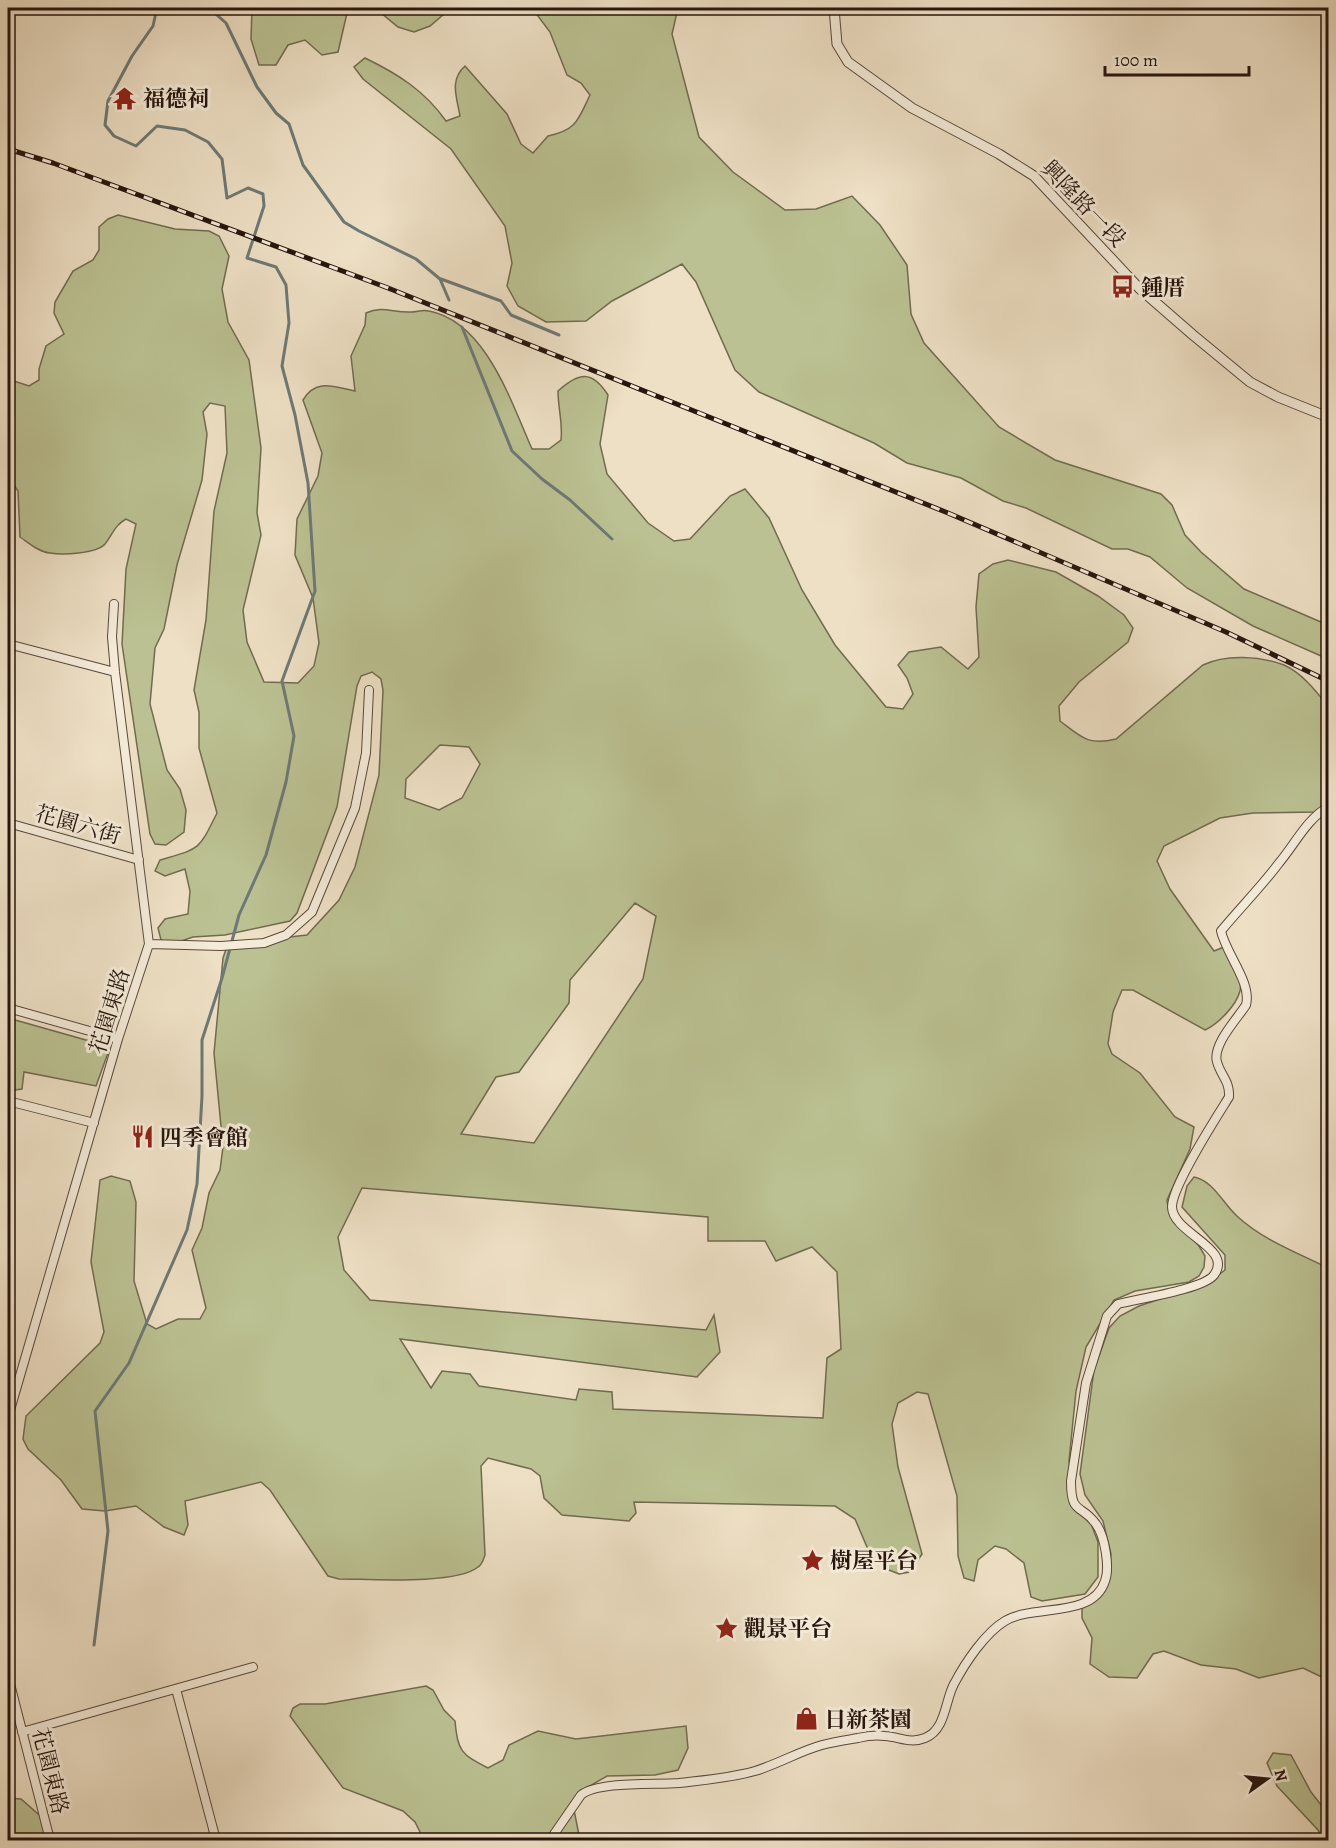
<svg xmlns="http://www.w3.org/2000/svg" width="1336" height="1848" viewBox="0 0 1336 1848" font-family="Alegreya,'Noto Serif TC',serif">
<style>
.green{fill:#bbc192;stroke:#716b50;stroke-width:1.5;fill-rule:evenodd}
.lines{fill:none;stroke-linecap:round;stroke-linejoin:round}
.stream{stroke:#6d7976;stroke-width:3}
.minor-casing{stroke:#59483c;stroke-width:10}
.tertiary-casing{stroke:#59483c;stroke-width:11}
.minor{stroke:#f4ebd9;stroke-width:8}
.tertiary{stroke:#f4ebd9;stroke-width:9}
.rail-casing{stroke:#27150e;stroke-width:5}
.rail{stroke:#f4ebd9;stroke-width:3;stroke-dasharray:9;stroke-linecap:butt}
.labels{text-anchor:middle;stroke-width:6;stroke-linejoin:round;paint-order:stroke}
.poi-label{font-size:22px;font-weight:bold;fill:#27150e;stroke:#f4ebd9;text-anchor:start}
.street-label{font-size:22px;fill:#27150e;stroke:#f4ebd9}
</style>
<rect width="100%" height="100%" fill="#eee0c5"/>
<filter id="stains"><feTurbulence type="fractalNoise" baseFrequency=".00333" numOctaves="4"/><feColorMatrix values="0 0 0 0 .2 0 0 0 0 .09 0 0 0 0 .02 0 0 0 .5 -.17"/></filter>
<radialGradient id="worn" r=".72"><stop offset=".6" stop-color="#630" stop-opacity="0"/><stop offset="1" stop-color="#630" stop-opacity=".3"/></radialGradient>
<!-- green -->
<path class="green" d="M252,8H355L347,13L338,52L322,55L305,40L288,45L276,65H259L251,39Z
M375,8H451L430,26L414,32L398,27Z
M532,8H678L672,34L699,137L733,172L785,210L816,209L852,196L880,225L907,265L911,314L924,343L999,427L1055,460L1161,494L1172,505L1185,535L1201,552L1244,589L1328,625V659L1253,626L1187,588L1150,557L1128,549H1112L1026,508L1003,501L961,478L907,463L874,443L759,392L735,370L696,282L682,264L612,301L586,321L546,322L518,306L507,286L512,263L505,226L451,149L363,79L354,67L365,58C398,74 425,91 446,121L460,116C457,98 449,80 465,66L507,114L521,144L533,153L548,136C577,130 578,120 590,95L581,83L567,75L550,32Z
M118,215L175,229L209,231L219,236L229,256L222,289L228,322L249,360L261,448L257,513L261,535L243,610L247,642L264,682L298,683L314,666L319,643L313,598L295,555L297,519L318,476L322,453L303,400C316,378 334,387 355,391L351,356L365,325L366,313C383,305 393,313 411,312C417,312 423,309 429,311C486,322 511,402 532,449H549L561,440C563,421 558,410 558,391C579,372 592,370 608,395L600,444L607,474L648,523L674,541L690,539L730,496L745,489L769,518L802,590L835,645L886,707L903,709L913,694L907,678L898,665L909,652L941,647L968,669L979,657L976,607L979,574L993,564L1008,560L1056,572L1098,596L1124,615L1133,628L1128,642L1079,682L1059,706L1060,721C1081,737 1088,746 1116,739L1203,665C1226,654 1259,656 1284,665C1302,673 1316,691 1328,706V803L1317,812L1253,813L1220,818L1164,846L1157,861L1170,889L1214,951L1224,947C1232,955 1243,980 1240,991C1236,1006 1218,1024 1205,1030L1133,990H1122L1113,1012L1108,1044L1112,1054L1140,1073L1175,1117L1194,1127L1190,1149L1167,1200L1169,1213L1199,1246L1205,1256L1204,1267L1199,1276L1189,1282L1135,1291L1114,1300L1086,1347L1076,1391L1069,1461L1075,1504L1090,1521L1098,1542V1577L1085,1594L1042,1601L1031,1597L1024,1563L1006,1549L995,1546L978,1560L974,1581L964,1578L958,1556L957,1496L928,1394L917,1392L898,1403L892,1424L898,1467L922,1554L910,1572L899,1574L889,1570L870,1554L855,1519L835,1506L634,1502L636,1513L629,1521L562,1515L544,1498L540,1476L531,1469L488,1458L481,1466L485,1555C483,1560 482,1565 478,1567C456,1585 369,1579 339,1579L328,1576L270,1490L261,1482L185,1501L188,1525L184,1535L164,1527L136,1506L105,1511L82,1509L61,1480L28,1449L23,1439L26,1416L100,1343L104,1332L91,1262L100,1180L111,1176L130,1181L136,1202L134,1281L147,1324L156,1329L178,1319H200L206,1308L192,1250L202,1228L209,1193L220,1170L223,1147L214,1053L223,958L227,946L237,943L307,935L339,900L355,867L379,775L383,690L381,679L372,672L361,676L357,686L337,807L297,913L290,921L225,935L193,937L172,944L161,940L158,928L165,919L188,914L190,891L185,869L165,876L155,871L160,860C201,848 198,851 217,813L199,748V712L194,690L206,620L214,511L227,453L225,406L210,403L203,412L207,434L202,480L177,565L164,629L155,648L150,704L167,770L180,789L186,810L184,832L166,845L155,844L150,834L122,644L126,569L136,524L126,519C114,526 113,534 105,544C96,554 62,555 50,553C39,552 29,543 20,537L18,491L8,476V379L29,386L39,380V369L46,346L64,334L54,313L55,302L73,271L93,260L99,250V227L108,219ZM440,745L469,747L480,764L462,798L439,810L405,798L406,779ZM635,903L656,916L643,979L534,1143L461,1134L496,1077L519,1072L569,1003L570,980ZM362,1188L708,1217V1241H765L776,1261L812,1247L837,1272L841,1349L827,1358L823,1418L613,1409L612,1392L579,1389L576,1400L479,1386L470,1374L442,1371L431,1388L400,1339L697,1377L720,1352L714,1315L706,1330L370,1300L344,1270L338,1237Z
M8,1018L100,1044L108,1053L96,1086L24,1072L22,1089L8,1091Z
M1194,1177C1214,1181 1223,1204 1238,1217C1263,1240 1298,1253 1328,1268V1680L1303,1668L1259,1678L1236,1669L1201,1665L1164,1651L1153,1654L1137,1678L1109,1677L1090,1664L1092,1638L1082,1618V1608L1108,1580L1111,1554L1103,1521L1085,1495L1080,1474L1094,1370L1109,1328L1120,1316L1139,1306L1208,1283L1225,1270V1255L1182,1207L1187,1186Z
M426,1686L433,1690L444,1710L455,1721C458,1752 461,1754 488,1768L503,1760L509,1745L538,1731L576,1739L686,1726L688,1748L678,1770L655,1775L607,1776L581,1791L573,1805L580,1840H424L415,1822L403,1811L343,1788L290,1716L293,1708L300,1704H325Z
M1273,1753L1291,1755L1311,1792L1328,1814V1840H1324L1318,1830L1277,1786L1267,1763Z
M8,1798L21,1799L45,1820L46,1840H8Z"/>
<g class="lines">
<!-- stream -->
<path class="stream" d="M173,8L180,12L206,8
M209,8L226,23L257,87L276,113L289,124L303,165L344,222L359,231L416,259L440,279L449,300
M441,279L501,301L511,315L559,335
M462,327L512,451L542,479L570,500L612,539
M94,1645L108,1531L95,1411L129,1363L187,1230L197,1184L202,1096V1040L222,978L239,915L266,855L286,782L294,736L282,681L315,591L308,483L295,415L282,366L289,323L286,285L276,267L247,258L264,206L263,194L248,188L227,198L222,159L208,142L185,130L157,126L136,146L114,136L105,125L108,101L132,56L153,26L157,8"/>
<defs>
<path id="minor" d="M8,644L115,672
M8,823L139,860
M149,944L221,946L264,943L286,935L312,912L355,808L366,753L369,690
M8,1008L118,1039
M8,1101L94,1123
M8,1417L118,1039L149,944L115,672L112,637L114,604
M8,1676L50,1840
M176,1689L216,1840
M22,1732L253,1667
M550,1840L581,1795C598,1781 654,1785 679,1783C704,1780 730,1778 755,1771C778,1764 800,1751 822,1745C834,1742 847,1740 858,1738C866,1736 877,1735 885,1736C900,1737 910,1744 925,1738C946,1730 945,1700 954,1684C965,1663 985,1633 1005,1621C1033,1604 1093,1619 1105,1581C1110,1568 1105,1536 1096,1524C1081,1503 1071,1516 1071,1481L1086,1383L1107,1316L1118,1304C1137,1299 1204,1289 1214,1275C1234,1248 1173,1234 1172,1207C1172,1186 1216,1118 1229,1097C1230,1081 1221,1076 1217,1062C1212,1045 1237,1019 1246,1005C1252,983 1226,954 1221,931C1240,908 1261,887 1279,863C1295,844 1307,819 1328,807"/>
<path id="tertiary" d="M834,8L837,44L848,62L912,108L999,154L1034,176L1139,288L1193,335L1250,382L1278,397L1328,417"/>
</defs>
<!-- minor casing -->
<use href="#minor" class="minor-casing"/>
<!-- tertiary casing -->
<use href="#tertiary" class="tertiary-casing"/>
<!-- minor -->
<use href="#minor" class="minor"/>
<!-- tertiary -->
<use href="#tertiary" class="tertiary"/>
<defs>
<path id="rail" d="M8,149L53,163L388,288L948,513L1226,632L1328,681"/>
</defs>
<!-- rail casing -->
<use href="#rail" class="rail-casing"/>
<!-- rail -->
<use href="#rail" class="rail"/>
</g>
<!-- icons -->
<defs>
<symbol id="temple-bare" viewBox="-9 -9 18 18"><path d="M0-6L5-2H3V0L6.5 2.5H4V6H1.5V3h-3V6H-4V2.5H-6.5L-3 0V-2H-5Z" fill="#8f2418" stroke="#f4ebd9" stroke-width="2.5" paint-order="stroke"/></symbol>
<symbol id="bus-bare" viewBox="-9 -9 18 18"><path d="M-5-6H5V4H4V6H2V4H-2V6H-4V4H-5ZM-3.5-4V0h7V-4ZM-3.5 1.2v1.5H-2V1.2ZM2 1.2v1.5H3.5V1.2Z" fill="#8f2418" stroke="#f4ebd9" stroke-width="2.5" paint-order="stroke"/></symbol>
<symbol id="restaurant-bare" viewBox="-9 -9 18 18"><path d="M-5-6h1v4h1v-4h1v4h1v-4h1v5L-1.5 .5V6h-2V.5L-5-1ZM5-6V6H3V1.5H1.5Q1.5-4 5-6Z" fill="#8f2418" stroke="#f4ebd9" stroke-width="2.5" paint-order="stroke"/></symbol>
<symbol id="sight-bare" viewBox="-9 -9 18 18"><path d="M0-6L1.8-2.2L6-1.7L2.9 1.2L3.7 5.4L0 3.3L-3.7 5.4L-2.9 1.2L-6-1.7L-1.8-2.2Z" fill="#8f2418" stroke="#f4ebd9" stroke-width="2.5" paint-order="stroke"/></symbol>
<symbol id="shop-bare" viewBox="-9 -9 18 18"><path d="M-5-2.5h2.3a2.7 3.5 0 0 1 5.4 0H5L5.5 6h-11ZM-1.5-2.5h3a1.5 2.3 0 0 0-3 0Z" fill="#8f2418" stroke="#f4ebd9" stroke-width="2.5" paint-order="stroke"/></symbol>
</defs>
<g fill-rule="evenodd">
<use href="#temple-bare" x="108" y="82" width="33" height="33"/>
<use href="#bus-bare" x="1106" y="270" width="33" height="33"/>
<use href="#restaurant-bare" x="126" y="1120" width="33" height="33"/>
<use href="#sight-bare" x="796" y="1544" width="33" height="33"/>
<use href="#sight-bare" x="710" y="1612" width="33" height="33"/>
<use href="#shop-bare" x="790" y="1702" width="33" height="33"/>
</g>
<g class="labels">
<!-- poi labels -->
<g class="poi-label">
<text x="143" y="106">福德祠</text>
<text x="1141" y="295">鍾厝</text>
<text x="160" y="1145">四季會館</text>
<text x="830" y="1568">樹屋平台</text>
<text x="744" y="1636">觀景平台</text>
<text x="824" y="1727">日新茶園</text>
</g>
<!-- street labels -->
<g class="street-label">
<text transform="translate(1084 203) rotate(46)" y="8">興隆路一段</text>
<text transform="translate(78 824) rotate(16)" y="8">花園六街</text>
<text transform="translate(109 1011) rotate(-73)" y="8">花園東路</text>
<text transform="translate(51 1771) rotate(76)" y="8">花園東路</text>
</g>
</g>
<!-- margin -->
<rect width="1336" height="1848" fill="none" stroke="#eee0c5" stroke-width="30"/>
<rect x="9" y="9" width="1318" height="1830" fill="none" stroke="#27150e" stroke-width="3"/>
<rect x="15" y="15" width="1306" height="1818" fill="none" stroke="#27150e" stroke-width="1.5"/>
<!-- north arrow -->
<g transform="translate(1267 1779) rotate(75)" stroke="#f4ebd9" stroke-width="4.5" paint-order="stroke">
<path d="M0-4.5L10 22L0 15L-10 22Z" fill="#27150e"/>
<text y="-9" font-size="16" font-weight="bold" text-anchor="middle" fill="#27150e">N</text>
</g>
<!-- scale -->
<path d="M1105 66v9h144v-9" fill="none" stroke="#27150e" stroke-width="3"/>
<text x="1114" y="66" font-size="18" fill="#27150e" stroke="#f4ebd9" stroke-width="4.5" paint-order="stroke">100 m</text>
<rect width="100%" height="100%" filter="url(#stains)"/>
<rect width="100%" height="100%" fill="url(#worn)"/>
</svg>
